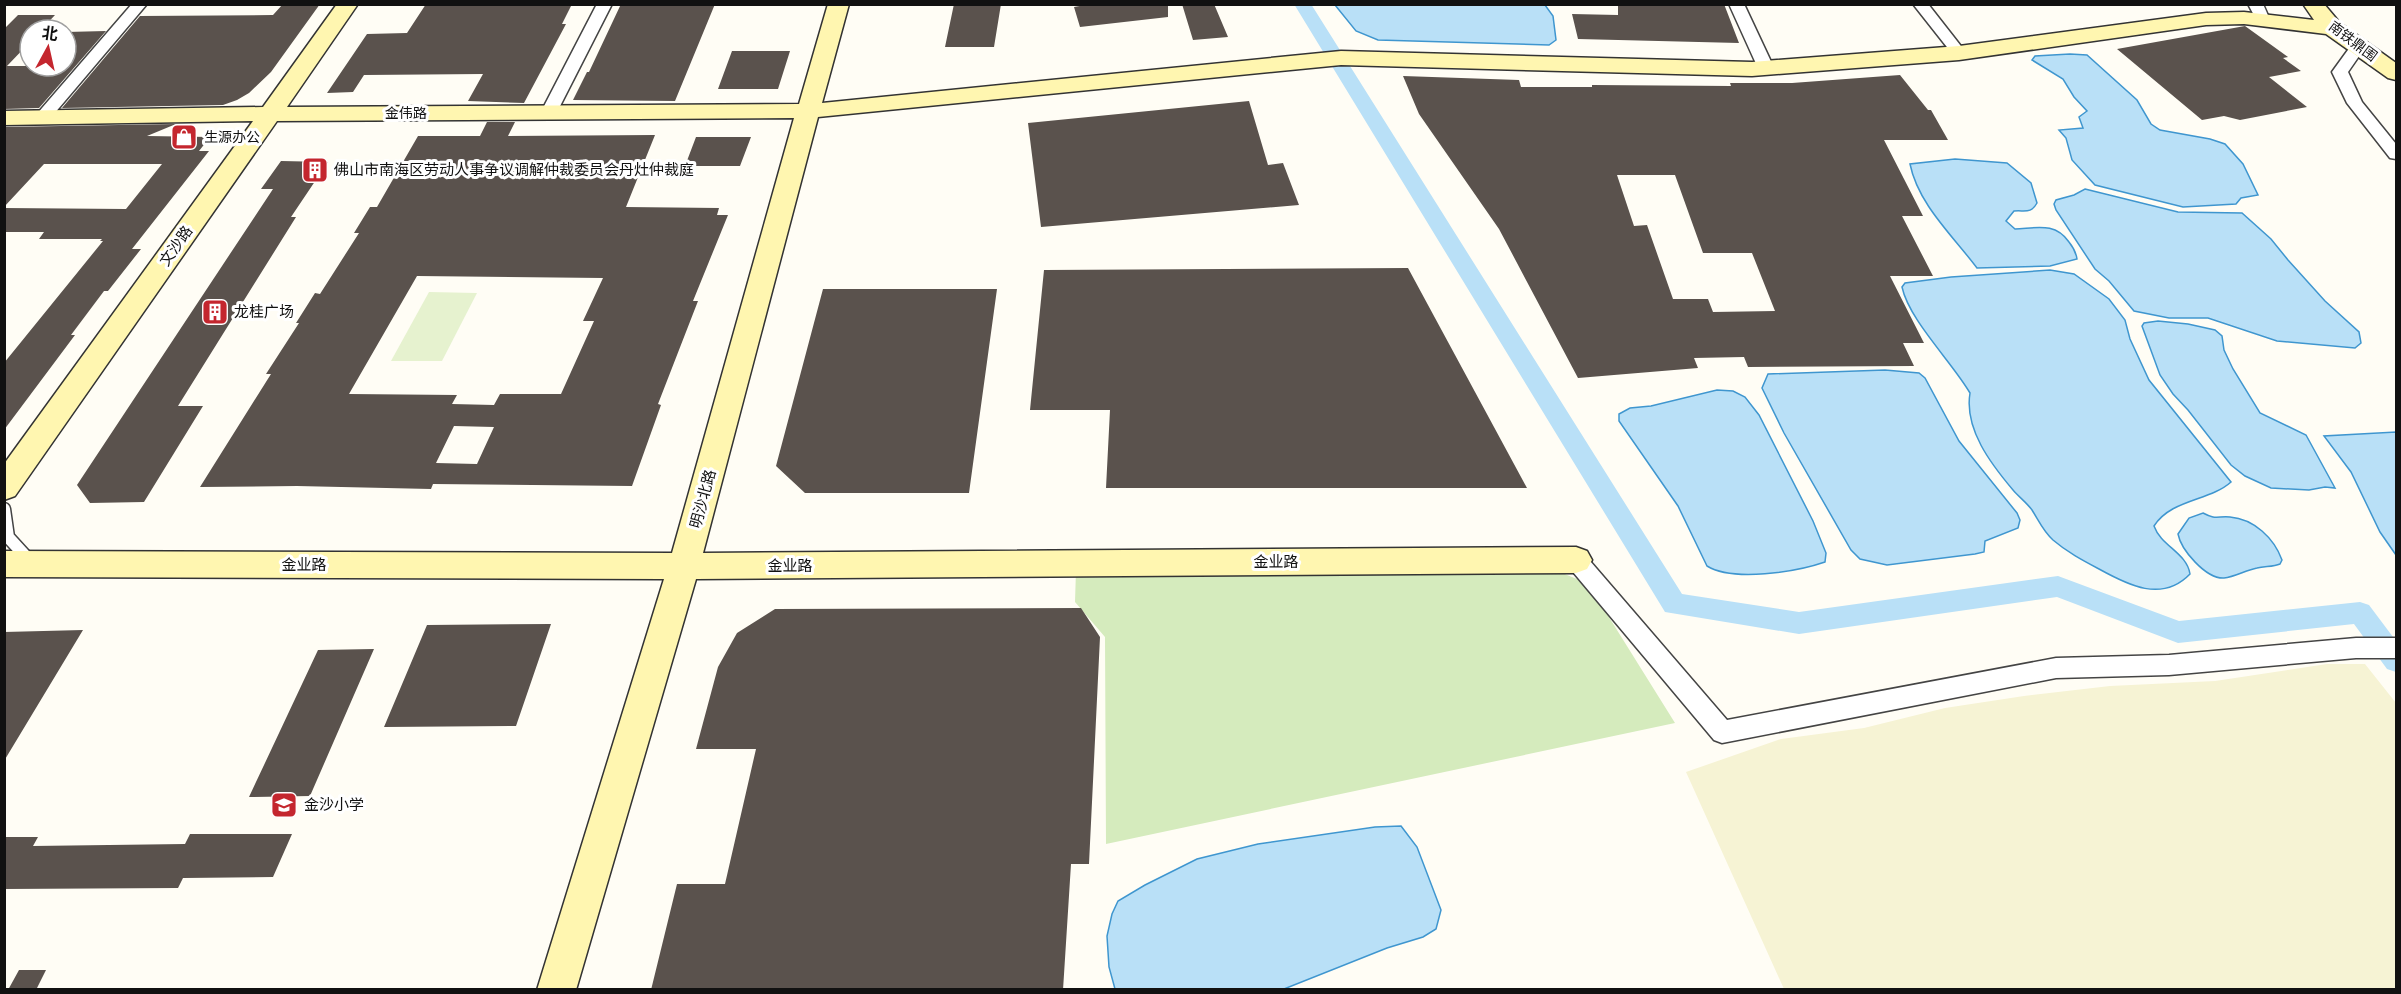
<svg xmlns="http://www.w3.org/2000/svg" width="2401" height="994" viewBox="0 0 2401 994" font-family="Georgia,'Noto Sans SC',serif">
<style>
.farmland{fill:#f6f3d4}
.green{fill:#d5ebbd}
.pitch{fill:#e6f2cf}
.water{fill:#b9e0f7;stroke:#3f96cf;stroke-width:1.5}
.lines{fill:none;stroke-linecap:round;stroke-linejoin:round}
.canal{fill:#b9e0f7;fill-rule:evenodd}
.building{fill:#5a524d;fill-rule:evenodd}
.lane-casing{stroke:#444;stroke-width:15}
.street-casing{stroke:#444;stroke-width:3}
.secondary-casing{stroke:#333;stroke-width:3}
.lane{stroke:#fff;stroke-width:12}
.street{fill:#fff;fill-rule:evenodd}
.secondary{fill:#fff6b0;fill-rule:evenodd}
.labels{text-anchor:middle;stroke-width:6;stroke-linejoin:round;paint-order:stroke}
.far-street-label{font-size:14px;fill:#111;stroke:#fff}
.far-poi-label{font-size:14px;fill:#111;stroke:#fff;text-anchor:start}
.poi-label{font-size:15px;fill:#111;stroke:#fff;text-anchor:start}
.street-label{font-size:15px;fill:#111;stroke:#fff}
</style>
<rect width="100%" height="100%" fill="#fffdf5"/>
<!-- farmland -->
<path class="farmland" d="M2327,664H2365L2396,703V989H1784L1686,772L1781,739L1864,728L1945,708L2024,696L2110,686L2215,681Z"/>
<!-- green -->
<path class="green" d="M1547,567L1577,579L1597,598L1675,723L1106,844L1105,637L1075,602L1076,570Z"/>
<!-- pitch -->
<path class="pitch" d="M429,292L477,293L442,361H391Z"/>
<!-- water -->
<path class="water" d="M1335,5H1545L1553,16L1556,40L1549,45L1378,40L1356,31Z
M2070,54L2087,55L2137,100L2151,124L2160,130L2210,139L2225,144L2243,164L2258,195L2241,198L2236,204L2183,207L2095,185L2072,160L2066,138L2059,130L2083,128L2079,117L2087,111L2074,97L2063,79L2032,60L2035,56Z
M1955,159L2007,163L2031,183L2037,203C2031,214 2025,210 2014,211L2006,221L2015,229C2037,228 2055,222 2069,242C2073,247 2076,252 2077,259L2050,266L1977,268C1953,236 1918,204 1910,164Z
M2085,189L2178,212L2242,213L2271,239L2288,260L2325,301L2359,332L2361,343L2355,348L2277,341L2208,318H2169L2134,311L2109,281L2095,269L2056,210L2054,204L2056,200L2074,195Z
M2050,270L2074,274L2109,299L2125,320L2130,339L2149,380L2231,482C2210,501 2171,499 2154,526C2161,546 2187,553 2190,574C2162,603 2128,585 2099,569C2082,560 2067,552 2053,540C2043,531 2039,521 2032,510C2027,503 2019,497 2013,490C1991,464 1964,429 1970,393C1952,362 1909,320 1902,287L1905,283L1951,277Z
M2158,321L2188,324L2215,330L2222,336L2224,350L2233,369L2260,413L2306,435L2335,488L2325,487L2309,490L2271,488L2245,476L2231,465L2188,410L2173,394L2160,375L2142,326L2144,323Z
M1885,370L1919,373L1925,378L1959,441L2017,513L2020,520L2018,528L1985,541L1984,552L1975,554L1887,565L1860,559L1851,550L1784,433L1762,388L1768,374Z
M1717,390L1733,391L1745,397L1759,415L1813,521L1826,553L1825,562C1796,572 1733,582 1707,566L1678,506L1619,421V414L1630,408L1651,406Z
M2396,432V555L2380,532L2351,472L2324,436Z
M2203,513C2216,520 2217,516 2230,517C2254,519 2274,538 2282,560L2280,564C2273,567 2265,566 2257,568C2246,570 2235,577 2224,578C2206,579 2181,550 2178,534L2189,518Z
M1401,826L1417,847L1441,910L1436,929L1423,937L1387,948L1284,989H1115L1109,967L1107,936L1112,914L1118,901L1145,885L1197,859L1258,844L1375,827Z"/>
<g class="lines">
<!-- canal -->
<path class="canal" d="M1294,4H1311L1682,594L1799,612L2058,576L2179,621L2360,602L2369,605L2396,641V672L2387,669L2354,624L2178,643L2057,597L1799,634L1665,612Z"/>
</g>
<!-- building -->
<path class="building" d="M283,4H320L271,72L249,93L237,100L223,105L62,108L140,16L273,15Z
M426,4H572L562,24H566L524,103L468,101L483,74L364,75L353,92L327,93L367,34L407,33Z
M621,4H715L675,101L573,100L587,72H589Z
M954,4H1001L994,47H945Z
M1091,4H1168V17L1080,27L1074,7Z
M1182,4H1214L1228,37L1193,40Z
M1618,4H1724L1739,43L1578,39L1572,14L1618,15Z
M18,15H55L41,30H30V42L7,66H66V32L106,31L39,108L4,109V29Z
M2245,26L2288,57L2283,58L2301,71L2269,77L2307,107L2240,120L2224,116L2202,120L2117,49Z
M732,51H790L778,89H718Z
M1900,75L1928,110H1931L1948,140H1884L1923,216H1902L1933,276H1890L1924,343H1903L1914,366L1748,367L1744,357L1694,358L1698,368L1578,378L1499,229L1419,114L1403,76L1519,80L1521,87H1592V85L1731,86L1730,83H1792ZM1617,175H1675L1703,253H1752L1775,311L1713,312L1708,299H1673L1647,225L1634,226Z
M1249,101L1268,165L1283,163L1299,205L1041,227L1028,123Z
M487,122H515L508,136L655,135L626,207L719,208L717,215H728L693,301H698L658,404L661,405L632,486L433,484L431,489L297,486L200,487L271,374H266L299,323H296L315,293L320,294L359,233H354L370,207H377L418,136H480ZM417,276L603,278L583,321H594L561,394H500L494,405L452,404L457,395L349,394ZM454,426L494,427L477,464L436,463Z
M176,124L147,136L210,137L199,151H209L132,249H141L108,291H104L71,335H75L4,430V363L103,241H100L102,239H39L44,232H4V208L126,209L162,164H44L4,207V127Z
M696,137H751L740,166H685Z
M281,161L328,162L291,217H296L178,406H203L144,502L90,503L77,485L273,189H261Z
M1408,268L1527,488H1106L1110,410H1030L1044,270Z
M823,289H997L969,493H805L776,466Z
M1081,608L1100,637L1089,864H1071L1063,990H651L677,884H725L756,749H696L718,667L737,633L775,609Z
M551,624L516,726L384,727L427,625Z
M83,630L4,761V632Z
M374,649L310,796L249,797L318,650Z
M190,834H292L273,877L183,878L178,888L4,889V837H38L33,846L185,844Z
M19,970H46L36,990H8Z"/>
<g class="lines">
<defs>
<path id="lane" d="M4,509L8,537L29,560"/>
<path id="street" d="M132,4H147L48,121H36L34,118L36,115Z
M597,4H612L557,112L555,115H543L541,112Z
M1729,4H1744L1774,68L1772,71H1760L1758,68Z
M1913,4H1928L1964,50L1967,53L1964,56H1954Z
M2248,4H2263L2270,20L2268,23H2258Z
M2358,41L2366,46L2348,72L2362,102L2396,144V159L2390,158L2347,103L2332,72L2353,43Z
M1576,551L1584,554L1727,720L2056,658L2169,655L2356,638H2396V658H2356L2169,675L2056,678L1722,743L1714,740L1568,566L1565,560L1568,554Z"/>
<path id="secondary" d="M337,4H358L287,107L799,104L828,4H849L822,103L1341,51L1752,62L1959,46L2206,13L2244,12L2314,20L2303,4H2324L2340,23L2396,63V80L2388,78L2326,34L2244,24L2206,25L1959,60L1752,76L1341,65L818,117L703,553L1576,547L1587,551L1592,560L1587,569L1576,573L696,579L576,990H537L664,579L4,577V551L672,553L794,118L277,121L15,496L4,500V464L253,121L4,125V111L263,107Z"/>
</defs>
<!-- lane casing -->
<use href="#lane" class="lane-casing"/>
<!-- street casing -->
<use href="#street" class="street-casing"/>
<!-- secondary casing -->
<use href="#secondary" class="secondary-casing"/>
<!-- lane -->
<use href="#lane" class="lane"/>
<!-- street -->
<use href="#street" class="street"/>
<!-- secondary -->
<use href="#secondary" class="secondary"/>
</g>
<!-- icons -->
<defs>
<symbol id="shop-square" viewBox="-11 -11 22 22"><rect x="-9" y="-9" width="18" height="18" rx="4" fill="#c4262e" stroke="#fff"/><path d="M-5-2.5h2.3a2.7 3.5 0 0 1 5.4 0H5L5.5 6h-11ZM-1.5-2.5h3a1.5 2.3 0 0 0-3 0Z" fill="#fff"/></symbol>
<symbol id="building-square" viewBox="-11 -11 22 22"><rect x="-9" y="-9" width="18" height="18" rx="4" fill="#c4262e" stroke="#fff"/><path d="M-4-6H4V6H1V3H-1V6H-4ZM-2.5-4.3h1.7v1.8h-1.7ZM.8-4.3h1.7v1.8H.8ZM-2.5-1h1.7V.8h-1.7ZM.8-1h1.7V.8H.8Z" fill="#fff"/></symbol>
<symbol id="school-square" viewBox="-11 -11 22 22"><rect x="-9" y="-9" width="18" height="18" rx="4" fill="#c4262e" stroke="#fff"/><path d="M0-5L7-2L0 1L-7-2ZM-4 1L0 2.5L4 1V4Q0 6-4 4Z" fill="#fff"/></symbol>
</defs>
<g fill-rule="evenodd">
<use href="#shop-square" x="169" y="122" width="30" height="30"/>
<use href="#building-square" x="300" y="155" width="30" height="30"/>
<use href="#building-square" x="200" y="297" width="30" height="30"/>
<use href="#school-square" x="269" y="790" width="30" height="30"/>
</g>
<g class="labels">
<!-- far-street labels -->
<g class="far-street-label">
<text transform="translate(2353 41) rotate(37)" y="5">南铁鼎围</text>
<text x="406" y="118">金伟路</text>
</g>
<!-- far-poi labels -->
<g class="far-poi-label">
<text x="204" y="142">生源办公</text>
</g>
<!-- poi labels -->
<g class="poi-label">
<text x="334" y="175">佛山市南海区劳动人事争议调解仲裁委员会丹灶仲裁庭</text>
<text x="234" y="317">龙桂广场</text>
<text x="304" y="810">金沙小学</text>
</g>
<!-- street labels -->
<g class="street-label">
<text transform="translate(176 246) rotate(-55)" y="5">文沙路</text>
<text transform="translate(703 499) rotate(-75)" y="5">明沙北路</text>
<text x="1276" y="567">金业路</text>
<text x="304" y="570">金业路</text>
<text x="790" y="571">金业路</text>
</g>
</g>
<!-- border -->
<rect width="2401" height="994" fill="none" stroke="#111111" stroke-width="12"/>
<!-- north arrow -->
<g transform="translate(48 48) rotate(8)"><circle r="28" fill="#ffffff" stroke="#a0a0a0" stroke-width="1.5"/>
<path d="M0-4.5L10 22L0 15L-10 22Z" fill="#c4262e"/>
<text y="-9" font-size="16" font-weight="bold" text-anchor="middle" fill="#111111">北</text>
</g>
</svg>
